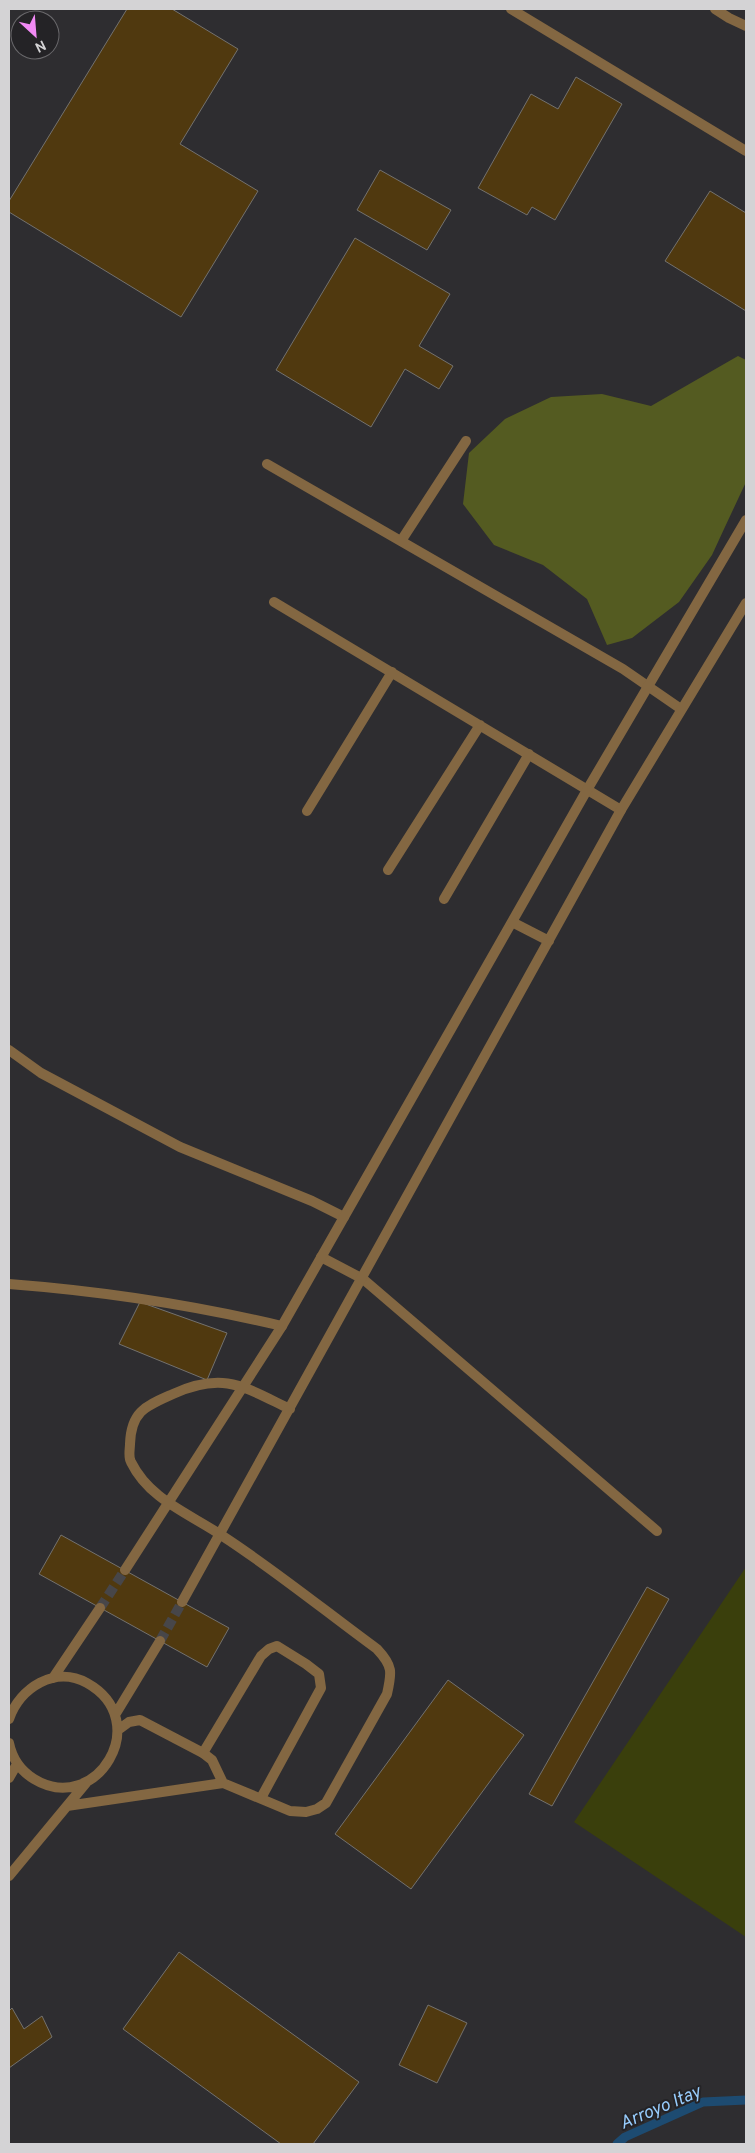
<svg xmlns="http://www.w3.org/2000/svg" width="755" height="2153" viewBox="0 0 755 2153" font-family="Overpass,sans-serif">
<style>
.green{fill:#3a3f0c}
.forest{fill:#545b21}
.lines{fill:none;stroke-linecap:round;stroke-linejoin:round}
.stream{stroke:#1d4b71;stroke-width:9}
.building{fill:#50390f;stroke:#73716e}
.street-tunnel{stroke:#474649;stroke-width:10;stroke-dasharray:10 5;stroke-linecap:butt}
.lane{stroke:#836742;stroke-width:10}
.street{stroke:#836742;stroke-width:10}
.labels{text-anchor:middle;stroke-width:4;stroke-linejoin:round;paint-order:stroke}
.water-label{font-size:18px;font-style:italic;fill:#97ccfd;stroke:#242326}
</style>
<rect width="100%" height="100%" fill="#2e2d30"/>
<!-- green -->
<path class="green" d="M746,1567V1937L574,1822Z"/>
<!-- forest -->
<path class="forest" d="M738,356L746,360V482L724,529L712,555L679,602L632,638L607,645L587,599L543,565L494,545L463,504L469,453L505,419L551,397L602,394L651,406Z"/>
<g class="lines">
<!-- stream -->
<path class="stream" d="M617,2144L625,2137L703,2102L746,2100"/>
</g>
<!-- building -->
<path class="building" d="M127,9H172L238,49L180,144L258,191L181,317L9,212V201Z
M576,77L622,104L555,220L532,207L527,215L478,188L531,94L558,109Z
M380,170L451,210L427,250L357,210Z
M710,191L746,213V311L665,261Z
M355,238L450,294L419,346L453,366L439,389L405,369L371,427L276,370Z
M140,1302L227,1333L207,1380L119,1344Z
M61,1535L229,1628L207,1667L39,1574Z
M647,1587L669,1599L552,1806L529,1794Z
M448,1680L524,1735L411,1889L335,1834Z
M179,1952L359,2082L313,2144H281L123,2029Z
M428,2005L467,2023L437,2083L399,2065Z
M12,2008L24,2029L42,2016L52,2037L9,2068V2011Z"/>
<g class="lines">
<!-- street-tunnel -->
<path class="street-tunnel" d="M100,1608L125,1570
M160,1641L182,1602"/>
<!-- lane -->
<path class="lane" d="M511,9L746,151
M715,9L729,18L746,26
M267,464L623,669L681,709
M401,541L466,441
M274,602L621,810
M307,811L392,672
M388,870L480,725
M444,899L529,754
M9,1050L41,1073L180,1147L312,1201L344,1217
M321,1257L363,1279L657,1531
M9,1284C100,1291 193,1305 282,1326
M203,1753L261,1656L269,1649L277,1646L306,1664L319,1674L321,1688L261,1798"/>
<!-- street -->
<path class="street" d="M512,922L549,941
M125,1570L282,1326L587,790L746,520
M182,1602L621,810L746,603
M53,1678L100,1608
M115,1715L160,1641
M9,1719C20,1688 55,1665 87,1683C155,1721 96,1817 34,1779C21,1771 12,1758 9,1743
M118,1730L129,1722L140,1720L203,1753L212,1760L223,1783
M9,1778L17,1764
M67,1806L223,1783L290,1811L306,1812L317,1809L326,1803L387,1694C392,1672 393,1666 377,1649C325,1611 275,1570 221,1535C188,1513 149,1499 131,1462C128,1457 130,1449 130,1444C131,1411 146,1406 173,1394C224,1371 244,1387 290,1409
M9,1876L86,1783"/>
</g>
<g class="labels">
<!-- water labels -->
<g class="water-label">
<text transform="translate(660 2107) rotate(-23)" y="6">Arroyo Itay</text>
</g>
</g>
<!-- border -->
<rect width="755" height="2153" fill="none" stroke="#d4d3d5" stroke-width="20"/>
<!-- north arrow -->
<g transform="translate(35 35) rotate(154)"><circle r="24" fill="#242326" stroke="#6a696c"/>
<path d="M0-4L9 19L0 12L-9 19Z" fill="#f18af4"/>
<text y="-8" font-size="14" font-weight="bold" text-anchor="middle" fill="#d4d3d5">N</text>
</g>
</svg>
